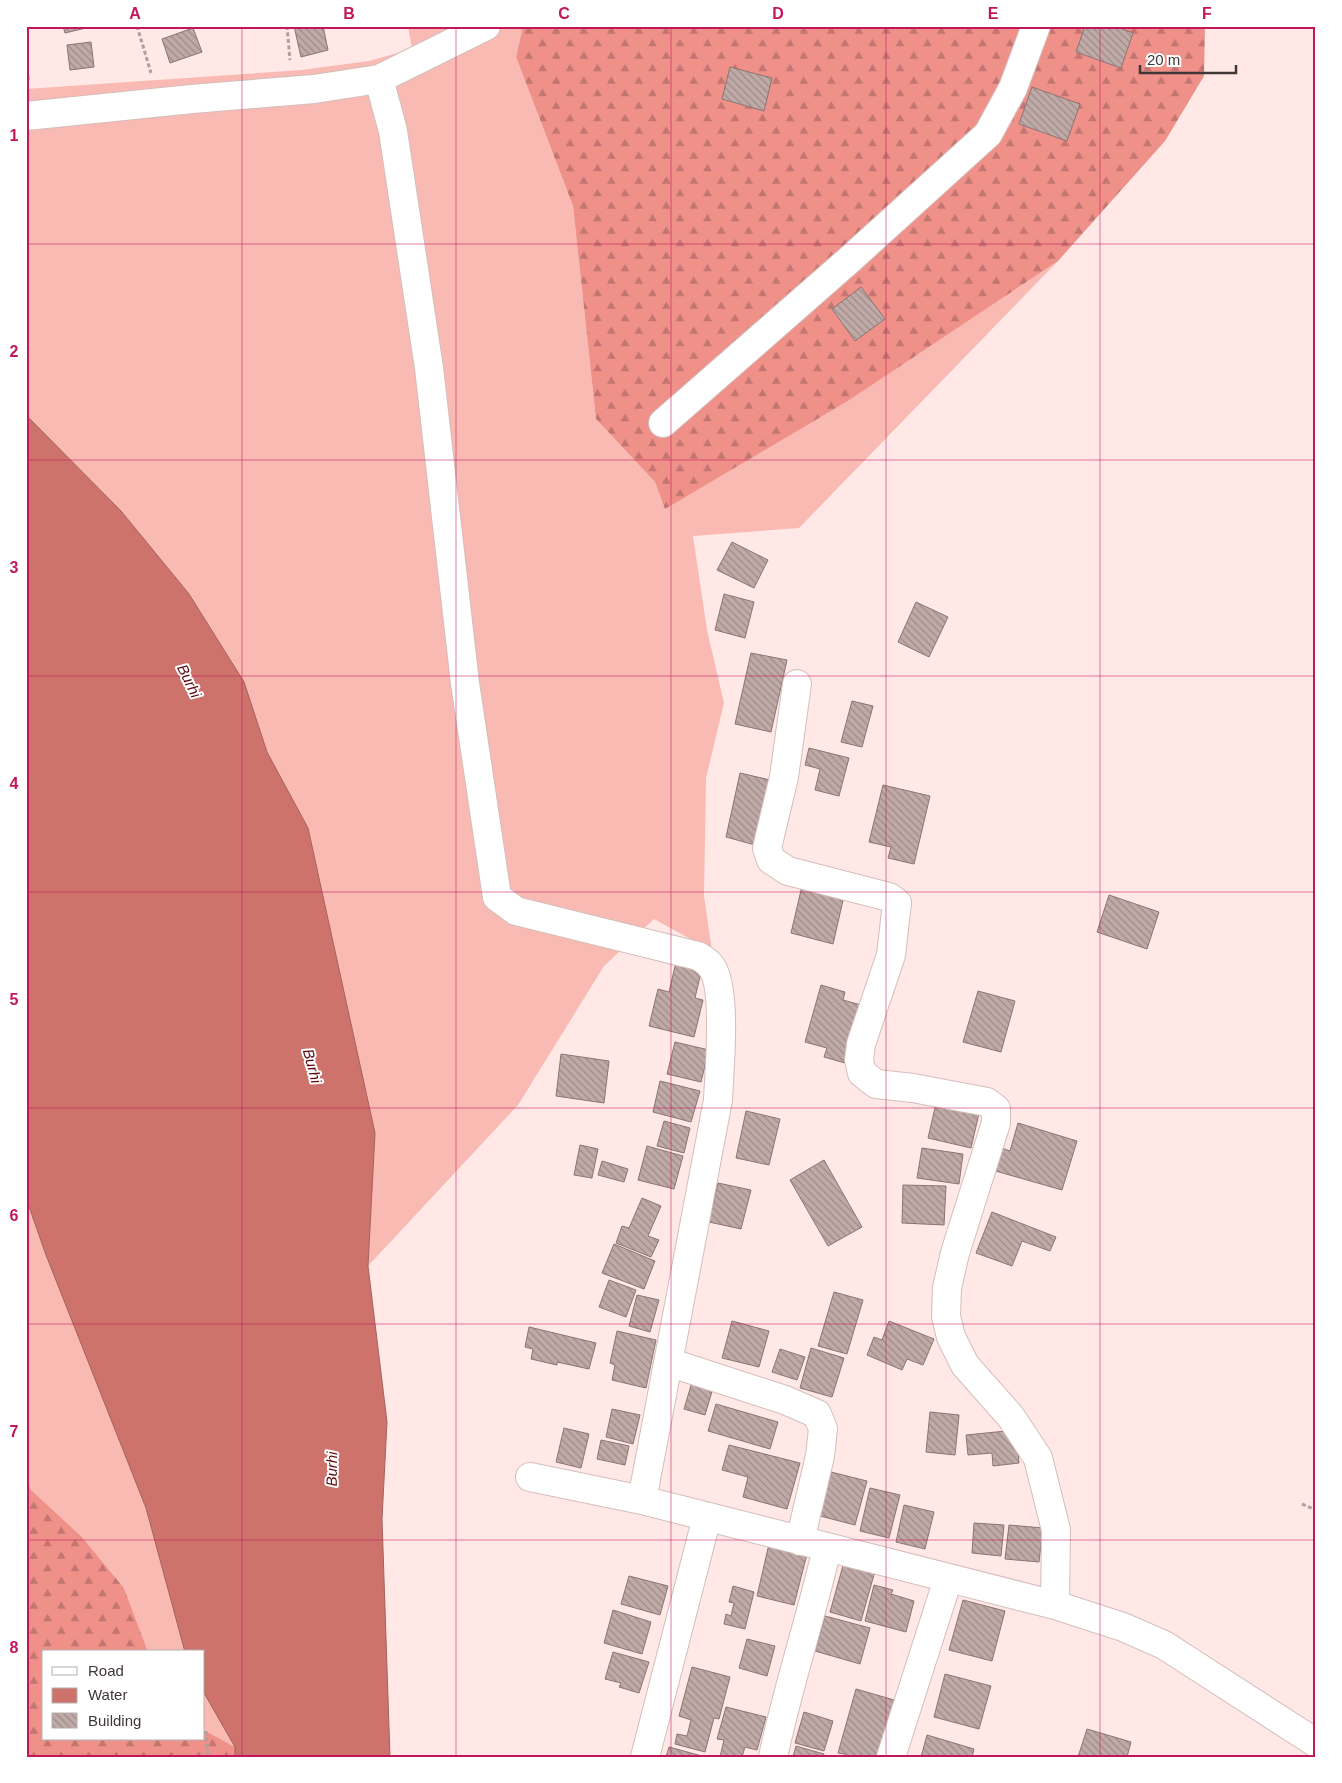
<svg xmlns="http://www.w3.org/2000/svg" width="1342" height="1783" viewBox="0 0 1342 1783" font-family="Arial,sans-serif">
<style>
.grass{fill:#fabab4}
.forest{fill:url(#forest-firs)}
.water{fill:#ce736c;stroke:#a3615c}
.building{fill:url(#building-back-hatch);stroke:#8a7573}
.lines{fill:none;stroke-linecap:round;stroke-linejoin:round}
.minor-casing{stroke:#d4bebb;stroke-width:30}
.path{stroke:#b19f9d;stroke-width:3;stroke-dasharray:4 2.5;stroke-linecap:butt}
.minor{stroke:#fff;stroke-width:28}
.grid{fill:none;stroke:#c2185b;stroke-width:1;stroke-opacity:0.55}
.labels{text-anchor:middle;stroke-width:4;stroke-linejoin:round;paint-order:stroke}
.water-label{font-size:15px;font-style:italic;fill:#5d070d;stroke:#fff}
.neatline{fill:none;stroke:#c2185b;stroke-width:2}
.grid-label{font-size:16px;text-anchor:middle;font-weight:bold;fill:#c2185b}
</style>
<defs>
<pattern id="forest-firs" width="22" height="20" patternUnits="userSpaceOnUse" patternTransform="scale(1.25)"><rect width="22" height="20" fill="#ef9089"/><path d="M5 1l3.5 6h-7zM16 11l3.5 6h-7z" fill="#c37671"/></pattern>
<pattern id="building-back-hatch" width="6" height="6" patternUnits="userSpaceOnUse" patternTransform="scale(1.25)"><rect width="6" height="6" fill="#c0aaa7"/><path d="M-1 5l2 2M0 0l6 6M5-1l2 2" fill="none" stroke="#9d8b89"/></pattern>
</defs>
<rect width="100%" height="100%" fill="#ffe8e5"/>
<!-- grass -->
<path class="grass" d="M408,26H523L516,57L573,206L596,419L655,482L665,508L848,401L1058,261L799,528L693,536L707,630L724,703L706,778L704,896L712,951L654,919L604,966L518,1105L368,1266L375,1133L308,828L267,752L244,682L189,594L121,511L26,415V89L302,70L369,61L412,49Z
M26,1198L46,1255L146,1508L185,1652H148L124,1588L82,1537L30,1489L26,1464Z
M204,1693L235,1747L204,1730Z"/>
<!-- forest -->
<path class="forest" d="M523,26H1205L1204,76L1165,141L1058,261L848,401L665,509L655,482L596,419L573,206L516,57Z
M26,1464L30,1489L82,1537L124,1588L148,1652H44V1739H204V1730L235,1747V1757H26Z"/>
<!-- water -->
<path class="water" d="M26,415L121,511L189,594L244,682L267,752L308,828L375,1133L368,1266L387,1422L382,1519L390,1757H235V1747L204,1693V1652H185L146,1508L46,1255L26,1198Z"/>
<!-- building -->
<path class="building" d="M63,26H86V28L65,33Z
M294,26H323L328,50L301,57Z
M1085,26H1114L1133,33L1121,68L1076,52Z
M193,28L202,52L170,63L162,39Z
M91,42L94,67L70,70L67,45Z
M26,48L29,80L26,81Z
M730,67L772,78L764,111L722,99Z
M1032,87L1080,104L1067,141L1019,124Z
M861,287L885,319L855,341L832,309Z
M732,542L768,560L754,588L717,570Z
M724,594L754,602L745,638L715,630Z
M916,602L948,617L929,657L898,642Z
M751,653L787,660L771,732L735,724Z
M852,701L873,706L862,747L841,742Z
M809,748L849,758L839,796L815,790L820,769L805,765Z
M740,773L770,780L755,845L726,837Z
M883,785L930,796L914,864L888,858L891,847L869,842Z
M802,886L844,896L833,944L791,933Z
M1109,895L1159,912L1147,949L1097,932Z
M676,962L702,968L695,998L703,1000L694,1037L649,1026L658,989L669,992Z
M821,985L845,992L843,1000L861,1005L845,1063L824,1057L827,1048L805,1042Z
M978,991L1015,1001L1001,1052L963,1042Z
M675,1042L709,1050L701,1082L667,1074Z
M561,1054L609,1061L604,1103L556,1096Z
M660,1081L700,1091L691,1122L653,1112Z
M937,1099L980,1109L971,1148L928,1138Z
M746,1111L780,1119L769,1165L736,1158Z
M664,1121L690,1128L684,1153L657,1146Z
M1018,1123L1077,1141L1062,1190L992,1170L999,1147L1010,1151Z
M580,1145L598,1149L592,1178L574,1175Z
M647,1146L683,1156L674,1189L638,1180Z
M922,1148L963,1154L959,1184L917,1178Z
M824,1160L862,1227L828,1246L790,1180Z
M602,1161L628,1169L624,1182L598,1175Z
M718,1183L751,1190L741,1229L709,1222Z
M903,1185L946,1186L944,1225L902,1223Z
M642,1198L661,1206L648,1236L659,1240L651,1257L616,1243L622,1226L629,1228Z
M992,1212L1056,1237L1050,1251L1022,1241L1012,1266L976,1253Z
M614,1244L655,1261L644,1289L602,1273Z
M609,1280L636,1290L626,1317L599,1307Z
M834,1292L863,1300L847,1354L818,1346Z
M637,1295L659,1300L650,1332L629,1326Z
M732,1321L769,1331L759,1367L722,1358Z
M889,1321L934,1339L923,1365L907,1359L902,1370L867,1355L874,1337L882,1340Z
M529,1327L596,1343L589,1369L557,1362V1365L531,1359L533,1349L525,1347Z
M617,1331L656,1340L646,1388L612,1380L615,1365L610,1363Z
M811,1348L844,1358L832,1397L800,1388Z
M780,1349L805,1357L797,1380L772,1372Z
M692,1382L713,1388L705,1415L684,1409Z
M716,1404L778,1422L770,1449L708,1431Z
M612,1409L640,1415L633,1444L606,1437Z
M930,1412L959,1415L955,1455L926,1452Z
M564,1428L589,1434L581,1468L556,1462Z
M1016,1430L1019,1463L993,1466L992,1453L968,1455L966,1435Z
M601,1440L629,1446L625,1465L597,1459Z
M729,1445L800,1463L787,1509L743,1497L748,1477L722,1470Z
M831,1472L867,1481L855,1525L820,1516Z
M870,1488L900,1495L889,1538L860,1531Z
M904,1505L934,1512L925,1549L896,1542Z
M974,1523L1004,1525L1001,1556L972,1553Z
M1009,1525L1043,1528L1039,1562L1005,1559Z
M769,1544L807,1554L794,1605L757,1596Z
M844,1562L875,1571L861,1621L830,1612Z
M629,1576L668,1586L660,1615L621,1604Z
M874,1585L893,1590L891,1594L914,1601L906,1632L865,1621Z
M733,1586L754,1592L745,1629L724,1624L726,1614L731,1616L734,1603L729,1602Z
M963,1600L1005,1611L992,1661L949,1650Z
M613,1610L651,1622L642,1654L604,1643Z
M825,1616L870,1628L860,1664L815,1651Z
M747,1639L775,1646L767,1676L739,1668Z
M613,1652L649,1662L639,1693L619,1687L621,1683L605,1679Z
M692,1667L730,1677L719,1719L714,1718L705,1752L675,1744L677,1734L687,1736L691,1720L679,1716Z
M945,1674L991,1686L979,1729L934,1717Z
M856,1689L894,1700L878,1757H844L845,1754L838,1753Z
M726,1707L766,1717L757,1750L745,1747L742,1757H720L724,1740L717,1739Z
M804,1712L833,1721L824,1751L795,1743Z
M1087,1729L1131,1742L1127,1757H1078Z
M927,1735L974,1749L972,1757H921Z
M796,1746L824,1754L823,1757H793Z
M669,1747L702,1756V1757H666Z"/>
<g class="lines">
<defs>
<path id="minor" d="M379,79L393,131L429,368L465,683L497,897L516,911L698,956C701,958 707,961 710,965C728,984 719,1073 718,1100L642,1500
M26,116L192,99L314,89L379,79L486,26
M663,423L848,261L988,134L1013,88L1036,26
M797,684L784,777L767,848L771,860L788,871L889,897L897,903L891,955L861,1044L859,1060L862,1073L876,1084L913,1088L987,1102L996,1109V1123L955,1253L947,1288L946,1316L951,1337L965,1365L1011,1417L1038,1458L1056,1530L1055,1605
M668,1362L785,1400L817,1414L823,1429L820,1456L800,1541
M530,1477L642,1500L1055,1605L1123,1627L1164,1645L1316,1743
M645,1757L707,1517
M773,1757C788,1686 811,1618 827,1548
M891,1757L948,1579"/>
</defs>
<!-- minor casing -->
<use href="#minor" class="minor-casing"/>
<!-- path -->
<path class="path" d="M137,26L151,73
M287,26L290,60
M1302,1504L1316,1510
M206,1731L208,1757"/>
<!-- minor -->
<use href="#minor" class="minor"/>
</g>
<!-- grid -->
<path class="grid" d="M242,26V1757M456,26V1757M671,26V1757M886,26V1757M1100,26V1757M26,244H1316M26,460H1316M26,676H1316M26,892H1316M26,1108H1316M26,1324H1316M26,1540H1316"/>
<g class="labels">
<!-- water labels -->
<g class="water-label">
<text transform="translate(189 681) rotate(64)" y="5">Burhi</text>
<text transform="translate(312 1066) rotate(75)" y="5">Burhi</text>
<text transform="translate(332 1469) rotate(-89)" y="5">Burhi</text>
</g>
</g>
<!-- border -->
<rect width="1342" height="1783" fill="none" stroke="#ffffff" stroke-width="55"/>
<!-- legend -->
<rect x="42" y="1650" width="162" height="90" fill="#ffffff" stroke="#b3afaf"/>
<rect x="52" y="1667" width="25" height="8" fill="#ffffff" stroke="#b3afaf"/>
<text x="88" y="1676" font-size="15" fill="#403736">Road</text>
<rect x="52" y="1688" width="25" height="15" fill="#ce736c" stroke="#b3afaf"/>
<text x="88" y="1700" font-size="15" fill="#403736">Water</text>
<rect x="52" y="1713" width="25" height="15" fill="url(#building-back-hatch)" stroke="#b3afaf"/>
<text x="88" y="1726" font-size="15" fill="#403736">Building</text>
<!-- scale -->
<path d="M1140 65v8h96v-8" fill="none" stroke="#403736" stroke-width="2.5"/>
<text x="1147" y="65" font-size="15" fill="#403736" stroke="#ffffff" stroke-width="4" paint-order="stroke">20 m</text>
<rect x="28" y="28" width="1286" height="1728" class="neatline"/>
<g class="grid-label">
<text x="135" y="19">A</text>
<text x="349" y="19">B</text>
<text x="564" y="19">C</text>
<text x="778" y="19">D</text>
<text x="993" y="19">E</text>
<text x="1207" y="19">F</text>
<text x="14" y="141">1</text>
<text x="14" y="357">2</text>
<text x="14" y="573">3</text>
<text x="14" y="789">4</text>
<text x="14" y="1005">5</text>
<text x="14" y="1221">6</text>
<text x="14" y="1437">7</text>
<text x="14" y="1653">8</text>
</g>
</svg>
